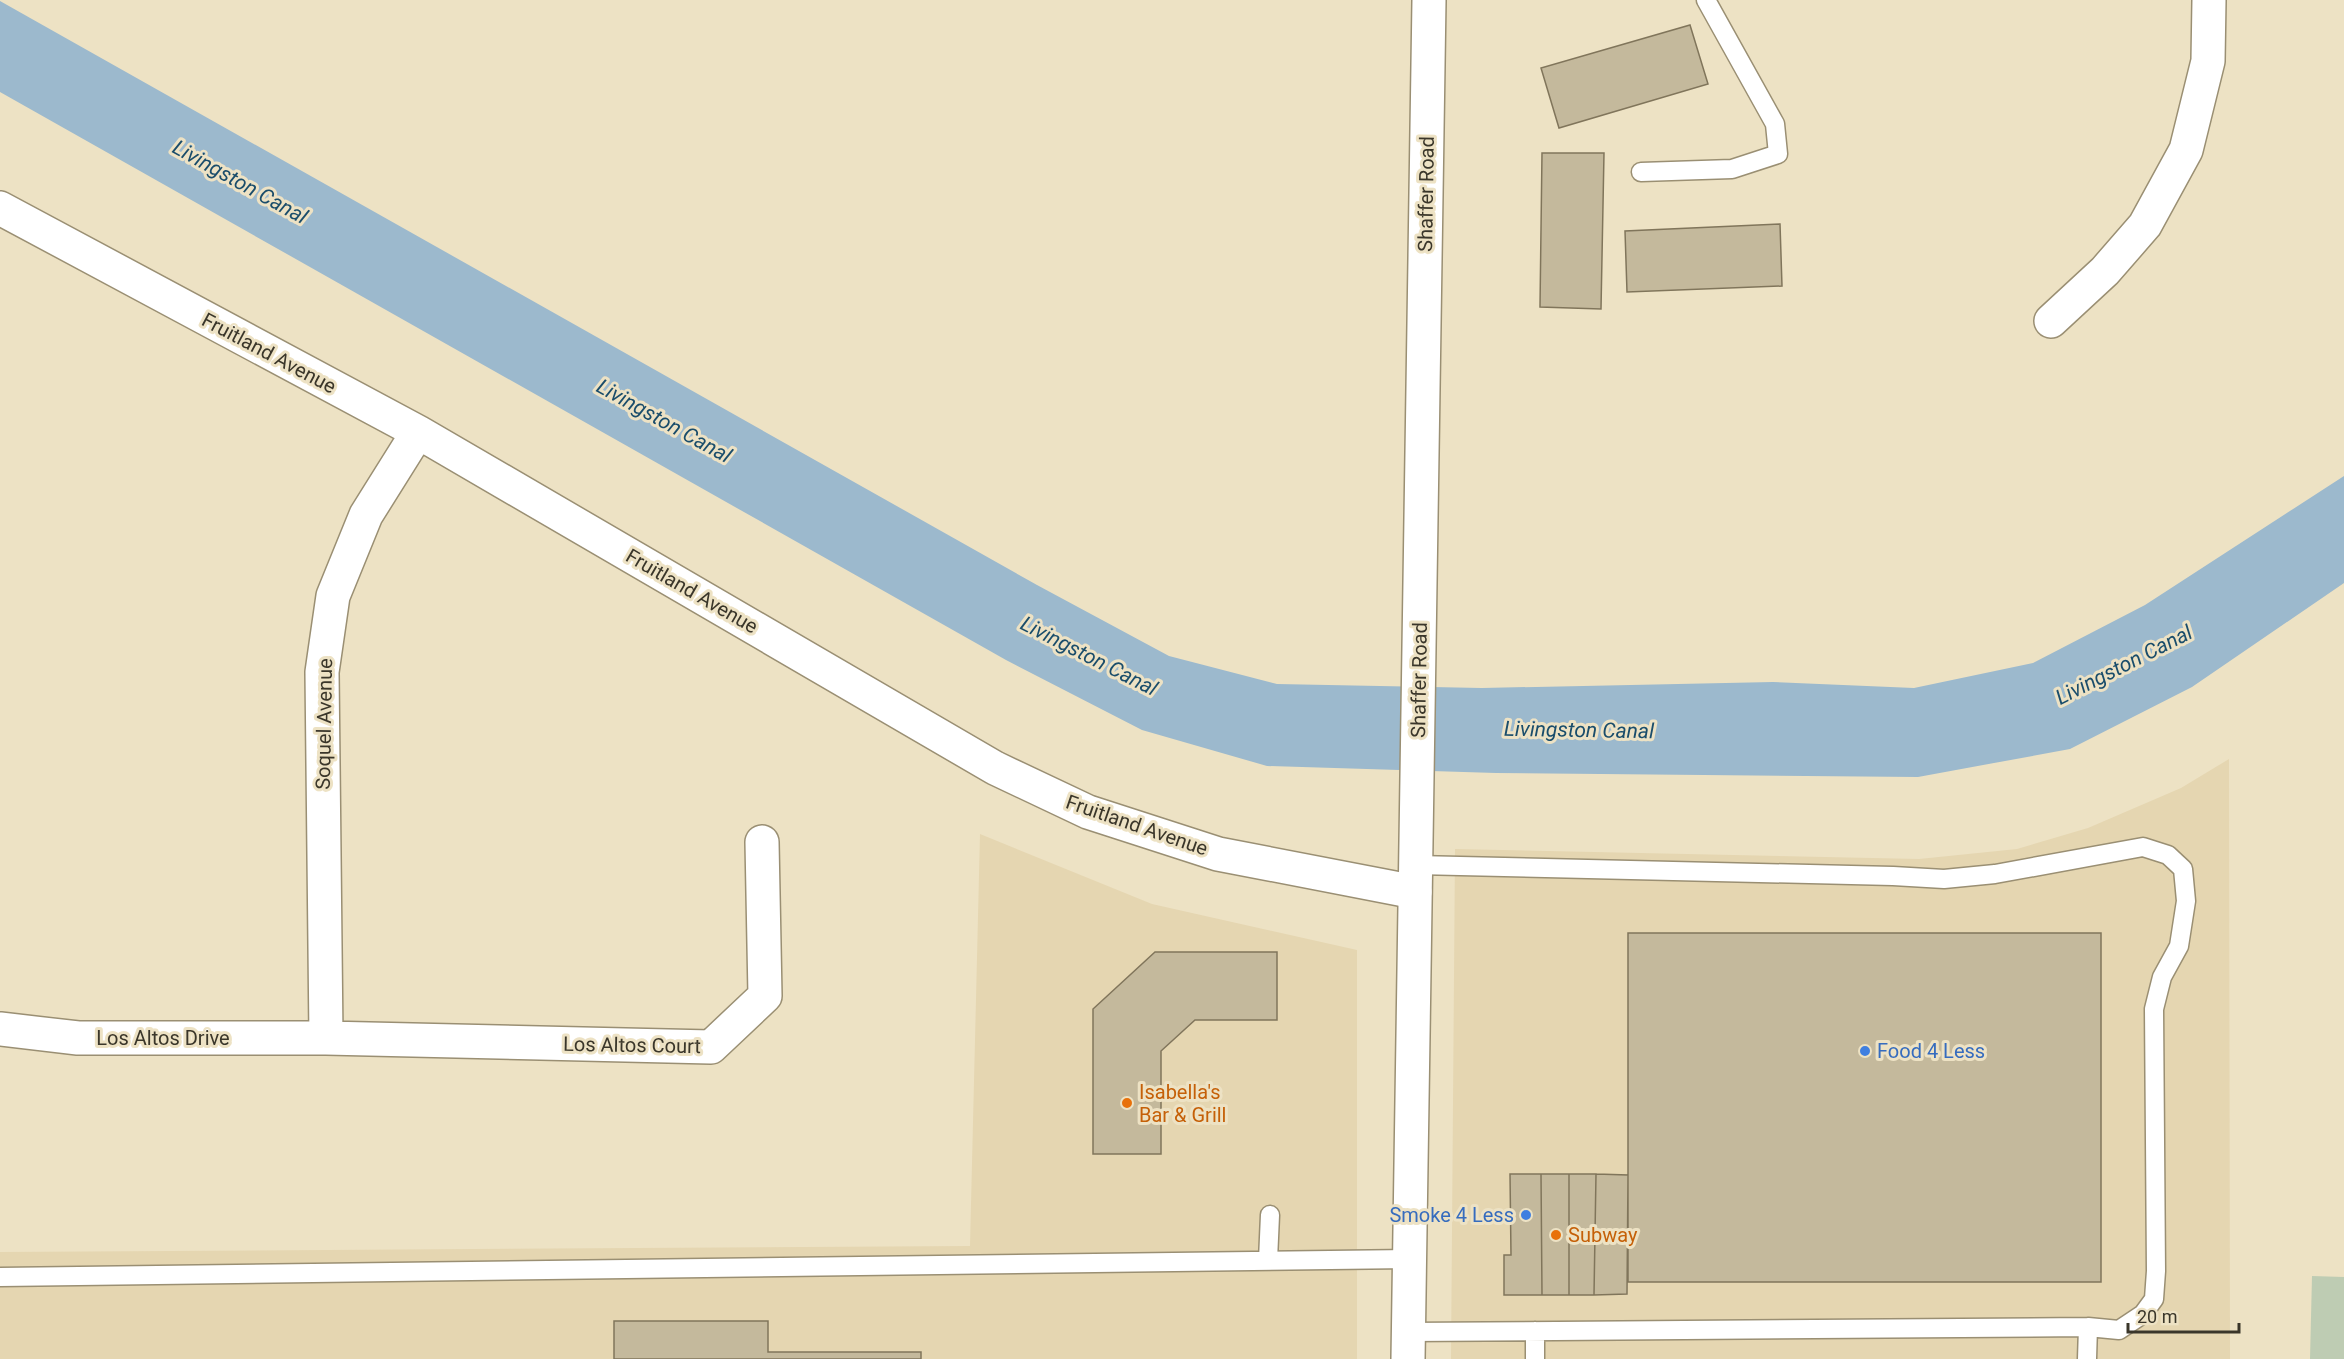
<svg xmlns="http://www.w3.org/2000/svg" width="2344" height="1359" viewBox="0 0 2344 1359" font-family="Roboto,sans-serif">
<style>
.built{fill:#e5d6b1}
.green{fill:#beccb3}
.water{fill:#9cb9cd}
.building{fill:#c4b99c;stroke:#80755b;stroke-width:1.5}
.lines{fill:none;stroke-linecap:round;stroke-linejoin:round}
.lane-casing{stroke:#9a8f73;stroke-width:21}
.street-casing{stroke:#9a8f73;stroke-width:36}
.secondary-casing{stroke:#9a8f73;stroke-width:36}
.lane{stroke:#fff;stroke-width:18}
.street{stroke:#fff;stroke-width:33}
.secondary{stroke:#fff;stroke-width:33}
.shop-dot{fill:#3f7fe0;stroke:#ede2c4;stroke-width:2}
.food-dot{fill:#e8710a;stroke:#ede2c4;stroke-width:2}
.labels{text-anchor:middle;stroke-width:6;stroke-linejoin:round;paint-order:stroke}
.street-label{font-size:20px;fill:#3a362a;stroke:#ede2c4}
.shop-label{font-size:20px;fill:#366cbe;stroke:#ede2c4;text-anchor:start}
.food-label{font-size:20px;fill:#c56008;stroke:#ede2c4;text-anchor:start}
.water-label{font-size:21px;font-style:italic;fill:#1a4d6b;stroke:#ede2c4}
</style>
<rect width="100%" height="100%" fill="#ede2c4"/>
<!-- built -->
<path class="built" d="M2229,759L2230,1359H1451L1455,849L1919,859L2017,849L2088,828L2181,788Z
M980,834L1152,904L1357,950V1359H0V1252L970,1246Z"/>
<!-- green -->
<path class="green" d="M2312,1276L2344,1277V1359H2310Z"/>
<!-- water -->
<path class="water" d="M0,1L1037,585L1169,656L1277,684L1482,688L1773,682L1914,688L2033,663L2145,605L2344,476V583L2192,687L2070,749L1918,777L1496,773L1267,766L1142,730L1006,660L0,92Z"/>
<!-- building -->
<path class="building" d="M1690,25L1708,84L1559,128L1541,68Z
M1542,153H1604L1601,309L1540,307Z
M1780,224L1782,286L1627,292L1625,231Z
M1628,933H2101V1282H1628Z
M1155,952H1277V1020H1195L1161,1051V1154H1093V1009Z
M1510,1174H1541L1542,1295H1504V1255H1511Z
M1541,1174H1569V1295H1542Z
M1569,1174H1596L1594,1295H1569Z
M1596,1174L1628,1175L1627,1294L1594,1295Z
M614,1321H768V1352H921V1359H614Z"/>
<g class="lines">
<defs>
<path id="lane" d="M1641,172L1732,169L1778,154L1775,124L1706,0
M1416,865L1893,876L1944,879L1995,874L2143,847L2168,855L2183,869L2186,901L2179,946L2162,977L2154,1009L2156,1271L2154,1299L2143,1314L2119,1330L2088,1327
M1268,1260L1270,1215
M0,1277L1410,1259
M1535,1331V1359
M1408,1332L2088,1327L2087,1359"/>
<path id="street" d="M0,208L418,432L995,768L1088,812L1218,854L1415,892
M2051,321L2105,271L2145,225L2186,150L2208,61L2209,0
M0,1029L78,1038H326L711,1047L765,996L762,842
M326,1038L322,672L333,596L366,515L418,432"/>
<path id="secondary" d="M1408,1359L1429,0"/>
</defs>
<!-- lane casing -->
<use href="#lane" class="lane-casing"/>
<!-- street casing -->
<use href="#street" class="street-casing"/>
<!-- secondary casing -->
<use href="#secondary" class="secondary-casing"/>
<!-- lane -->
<use href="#lane" class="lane"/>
<!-- street -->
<use href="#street" class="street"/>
<!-- secondary -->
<use href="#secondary" class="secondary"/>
</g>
<!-- markers -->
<g class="shop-dot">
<circle cx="1865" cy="1051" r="6"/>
<circle cx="1526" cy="1215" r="6"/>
</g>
<g class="food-dot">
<circle cx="1127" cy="1103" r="6"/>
<circle cx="1556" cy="1235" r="6"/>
</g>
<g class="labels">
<!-- street labels -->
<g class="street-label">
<text transform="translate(1426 194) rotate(-89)" y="7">Shaffer Road</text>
<text transform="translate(269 353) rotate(28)" y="7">Fruitland Avenue</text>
<text transform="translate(692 591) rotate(30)" y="7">Fruitland Avenue</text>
<text transform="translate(1419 680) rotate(-89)" y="7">Shaffer Road</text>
<text transform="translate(324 724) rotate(-89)" y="7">Soquel Avenue</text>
<text transform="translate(1137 825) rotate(19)" y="7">Fruitland Avenue</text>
<text x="163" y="1045">Los Altos Drive</text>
<text transform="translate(632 1045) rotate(1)" y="7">Los Altos Court</text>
</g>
<!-- shop labels -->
<g class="shop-label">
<text x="1877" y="1058">Food 4 Less</text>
<text x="1514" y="1222" text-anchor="end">Smoke 4 Less</text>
</g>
<!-- food labels -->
<g class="food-label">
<text x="1139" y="1099">Isabella's<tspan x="1139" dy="23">Bar &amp; Grill</tspan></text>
<text x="1568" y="1242">Subway</text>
</g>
<!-- water labels -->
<g class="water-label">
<text transform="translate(240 182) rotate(29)" y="7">Livingston Canal</text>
<text transform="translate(664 421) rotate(29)" y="7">Livingston Canal</text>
<text transform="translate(1089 656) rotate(27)" y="7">Livingston Canal</text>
<text transform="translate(2124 665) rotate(-27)" y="7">Livingston Canal</text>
<text transform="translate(1579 730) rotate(1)" y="7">Livingston Canal</text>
</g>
</g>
<!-- scale -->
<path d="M2128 1323v9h111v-9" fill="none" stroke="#3a362a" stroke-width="3"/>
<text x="2137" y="1323" font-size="18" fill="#3a362a" stroke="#ede2c4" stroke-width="4.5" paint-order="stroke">20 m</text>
</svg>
